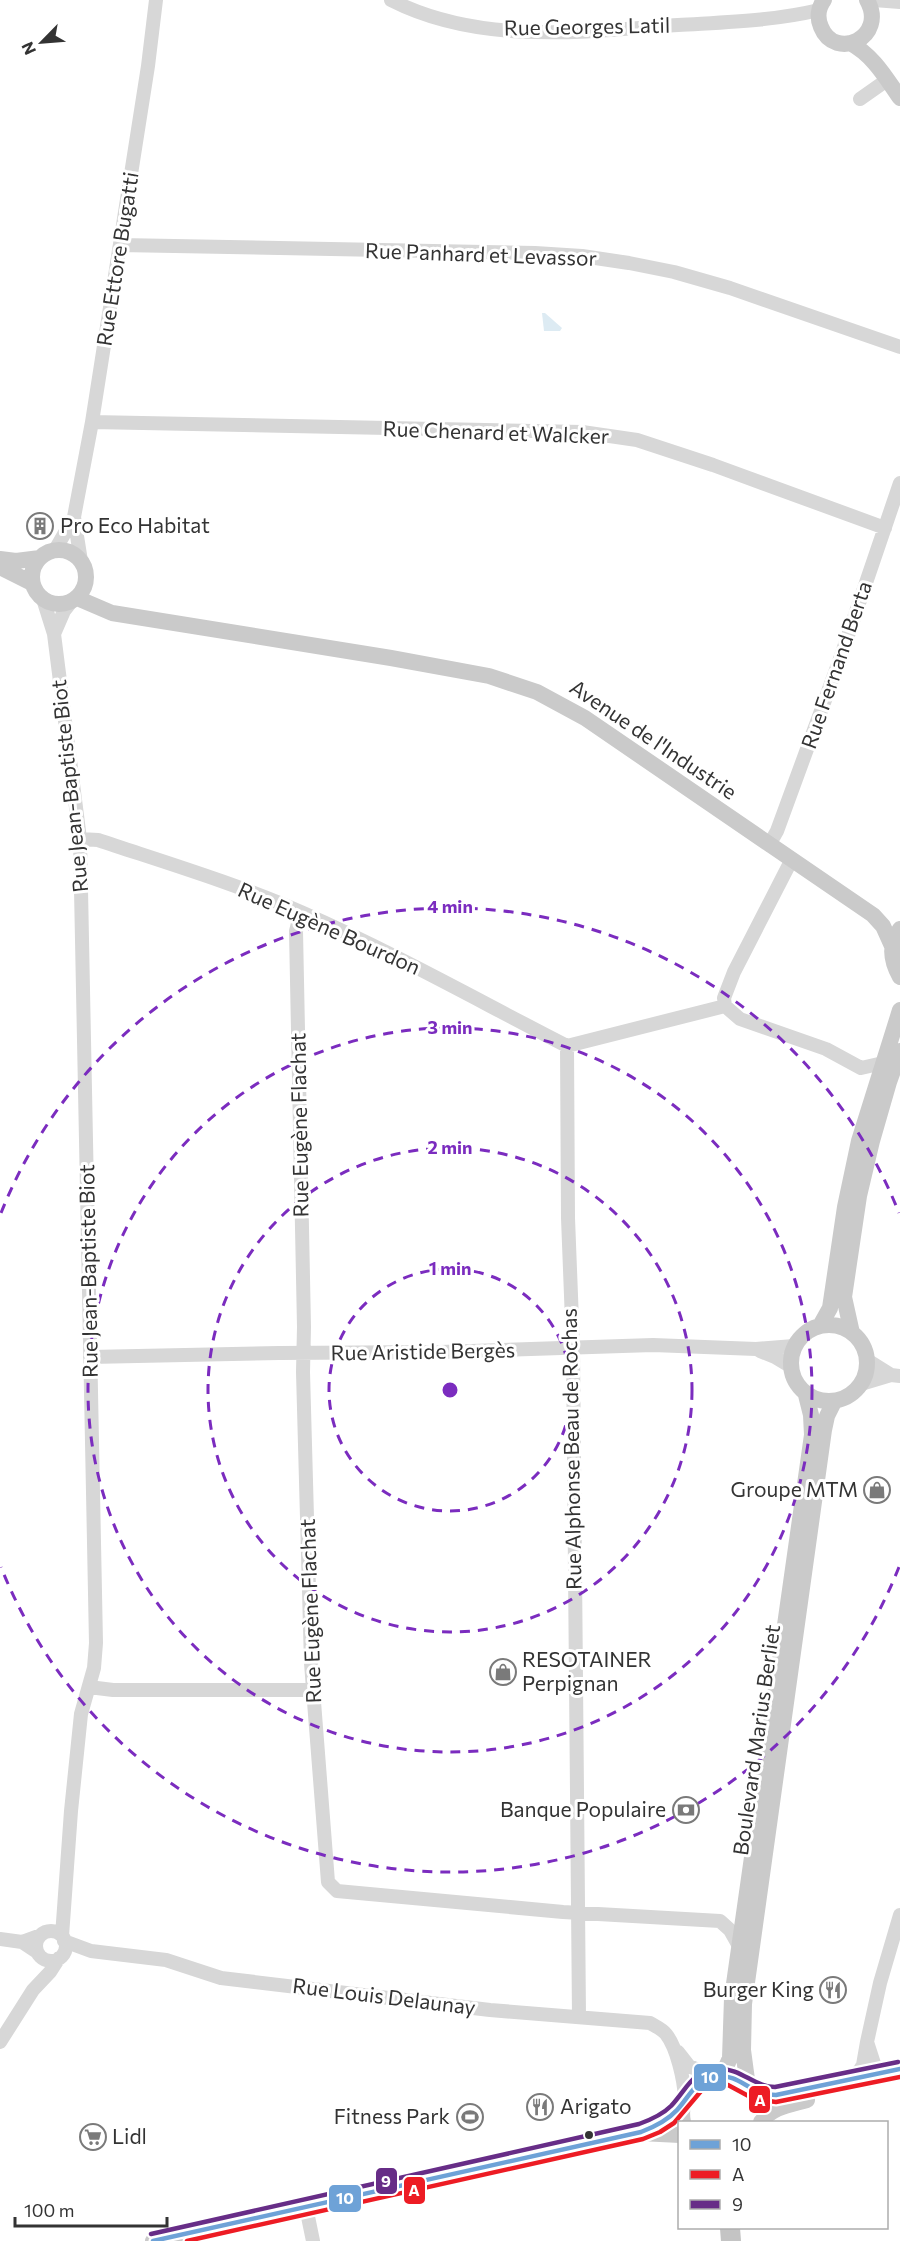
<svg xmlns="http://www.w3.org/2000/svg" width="900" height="2241" viewBox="0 0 900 2241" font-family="Commissioner,sans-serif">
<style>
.water{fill:#ddebf3}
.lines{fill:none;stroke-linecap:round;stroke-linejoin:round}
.minor{stroke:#d7d7d7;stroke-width:14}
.major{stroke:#cacaca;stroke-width:16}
.highway{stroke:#c4c4c4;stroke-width:20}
.bus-1-casing{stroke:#fff;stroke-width:9}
.bus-2-casing{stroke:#fff;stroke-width:9}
.bus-3-casing{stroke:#fff;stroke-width:9}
.bus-1{stroke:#6ea2d7;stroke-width:4.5}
.bus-2{stroke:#ed1c24;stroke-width:4.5}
.bus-3{stroke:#672d87;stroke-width:4.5}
.ring{fill:none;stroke:#7b2cbf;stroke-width:3;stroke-dasharray:10 8}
.bus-dot{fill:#333;stroke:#fff;stroke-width:2}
.labels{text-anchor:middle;stroke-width:6;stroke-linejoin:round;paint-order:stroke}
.street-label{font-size:21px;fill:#333;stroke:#fff}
.poi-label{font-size:21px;fill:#333;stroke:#fff;text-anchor:start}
.centre{fill:#7b2cbf;stroke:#fff;stroke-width:3}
.ring-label{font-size:18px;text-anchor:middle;font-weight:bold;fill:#7b2cbf;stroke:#fff;stroke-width:6;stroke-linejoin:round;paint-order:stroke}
.line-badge{stroke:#fff;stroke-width:2}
.badge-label{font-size:16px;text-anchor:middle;font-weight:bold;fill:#fff}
</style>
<rect width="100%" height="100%" fill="#fff"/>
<!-- water -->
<path class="water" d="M542,313H545L562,328L560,331H544Z"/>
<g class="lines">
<!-- minor -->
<path class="minor" d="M391,0C479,45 583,32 678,25C726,22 773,21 819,10
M874,0L900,2
M860,99L887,80
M120,245L535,253L582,256L629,263L674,272L730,288L900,347
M92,422L582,432L637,440L713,465L885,528
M74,517L92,422L148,66L156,0
M55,550L74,517L81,561
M43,599L54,634L64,611L71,602
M54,634L80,839L96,1643L94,1668L81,1714L71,1811L62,1936
M80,839L98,840C167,863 237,884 303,913C394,953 479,1001 567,1046
M769,845L777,831L840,659L900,483
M791,861L734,972L724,998L725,1006L740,1019L826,1049L861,1068L883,1063
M301,912L296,931L304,1327L303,1372L311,1663L328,1882L337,1891L563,1912L720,1921L730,1930L739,1946
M760,1351L775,1357L790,1366
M90,1357L279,1353L440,1352L653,1345L756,1349L794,1346
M867,1360L891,1375L900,1376
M861,1384L891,1375
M89,1687L113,1690H313
M36 1946a15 15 0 1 1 30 0a15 15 0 1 1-30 0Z
M0,1939L22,1942
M64,1941L91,1951L166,1960L221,1978L490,2010L650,2023C655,2026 662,2029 666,2034C677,2048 684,2080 685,2098
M37,1952L22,1942L41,1935
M579,2016L573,1347L568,1218L567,1046L725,1006
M0,2042L33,1990L50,1972L59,1958
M867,2042L880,1983L900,1915
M678,2052L689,2066L712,2076
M855,2078L863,2065L867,2042L877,2073L868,2081
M306,2207L313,2241"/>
<!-- major -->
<path class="major" d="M824,0C818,8 817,18 821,27C835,62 888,37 867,0
M850,43C873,55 886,78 900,98
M32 577a27 27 0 1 1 54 0a27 27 0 1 1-54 0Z
M0,559L16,561L40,558
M0,567L32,583
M77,598L112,613L391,658L489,676L537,692L585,718L873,915L883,926L892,946
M900,929C888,945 891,961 900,977
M791 1363a38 38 0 1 1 76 0a38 38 0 1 1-76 0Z
M820,1326L830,1308L845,1207L859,1141L900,1010
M852,1333L844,1297L859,1196L872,1141L889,1082L900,1051
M722,2076L730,2058L732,1998L812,1435L811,1415L806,1395
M748,2087L743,2050L744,2004L824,1430L827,1416L834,1402
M751,2090L762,2094H788L900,2069
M683,2122C677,2092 703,2072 732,2077
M761,2122C772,2107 789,2105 807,2100
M642,2132L668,2119L683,2104
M153,2241L609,2138L640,2133L680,2135"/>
<!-- highway -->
<path class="highway" d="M730,2228L731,2241"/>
<defs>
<path id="bus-1" d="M153,2241L641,2132C654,2127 667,2121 677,2110C691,2095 696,2077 719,2076C740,2075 751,2095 776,2095L900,2069"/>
<path id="bus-2" d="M187,2241L643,2139L660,2132L674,2123L702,2090L712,2084L728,2085L754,2099L776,2102L900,2077"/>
<path id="bus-3" d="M151,2234L639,2124C650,2120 662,2115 671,2106C687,2089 693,2069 719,2069C741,2068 754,2087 775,2087L898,2062"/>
</defs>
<!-- bus-1 casing -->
<use href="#bus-1" class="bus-1-casing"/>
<!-- bus-2 casing -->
<use href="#bus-2" class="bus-2-casing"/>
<!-- bus-3 casing -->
<use href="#bus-3" class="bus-3-casing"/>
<!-- bus-1 -->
<use href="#bus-1" class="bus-1"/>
<!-- bus-2 -->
<use href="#bus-2" class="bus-2"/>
<!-- bus-3 -->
<use href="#bus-3" class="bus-3"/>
</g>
<!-- distance rings -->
<g class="ring">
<circle cx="450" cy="1390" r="121"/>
<circle cx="450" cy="1390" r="242"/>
<circle cx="450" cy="1390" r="362"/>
<path d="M899 1567A483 483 0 0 1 1 1567M1 1213A483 483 0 0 1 899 1213"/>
</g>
<!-- icons -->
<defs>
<symbol id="building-ring" viewBox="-11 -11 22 22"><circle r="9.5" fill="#fff" stroke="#7a7a7a" stroke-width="1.5"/><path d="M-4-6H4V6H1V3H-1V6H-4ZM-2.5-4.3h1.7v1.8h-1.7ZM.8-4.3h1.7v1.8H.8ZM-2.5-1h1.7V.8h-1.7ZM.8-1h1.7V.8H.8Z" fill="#7a7a7a"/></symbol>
<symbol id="shop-ring" viewBox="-11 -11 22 22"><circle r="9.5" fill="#fff" stroke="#7a7a7a" stroke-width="1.5"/><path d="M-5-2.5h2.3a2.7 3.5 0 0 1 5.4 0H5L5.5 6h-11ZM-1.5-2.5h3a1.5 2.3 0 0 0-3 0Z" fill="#7a7a7a"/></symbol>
<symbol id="bank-ring" viewBox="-11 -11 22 22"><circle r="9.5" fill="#fff" stroke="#7a7a7a" stroke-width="1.5"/><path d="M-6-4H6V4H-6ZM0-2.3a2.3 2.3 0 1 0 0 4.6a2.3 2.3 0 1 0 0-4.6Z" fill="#7a7a7a"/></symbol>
<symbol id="restaurant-ring" viewBox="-11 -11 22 22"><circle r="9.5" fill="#fff" stroke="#7a7a7a" stroke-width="1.5"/><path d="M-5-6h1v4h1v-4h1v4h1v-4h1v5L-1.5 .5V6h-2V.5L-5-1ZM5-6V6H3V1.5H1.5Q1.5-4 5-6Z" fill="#7a7a7a"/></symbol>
<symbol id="stadium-ring" viewBox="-11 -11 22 22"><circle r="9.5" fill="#fff" stroke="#7a7a7a" stroke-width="1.5"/><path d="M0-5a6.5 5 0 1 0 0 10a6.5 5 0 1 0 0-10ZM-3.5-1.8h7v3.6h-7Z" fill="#7a7a7a"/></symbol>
<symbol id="supermarket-ring" viewBox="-11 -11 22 22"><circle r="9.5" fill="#fff" stroke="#7a7a7a" stroke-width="1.5"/><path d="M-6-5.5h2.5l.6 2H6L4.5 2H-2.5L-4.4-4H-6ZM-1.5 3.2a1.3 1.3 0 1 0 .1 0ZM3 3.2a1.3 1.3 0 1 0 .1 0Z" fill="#7a7a7a"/></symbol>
</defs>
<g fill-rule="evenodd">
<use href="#building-ring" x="25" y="511" width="30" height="30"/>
<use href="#shop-ring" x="862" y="1475" width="30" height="30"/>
<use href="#shop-ring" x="488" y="1657" width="30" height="30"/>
<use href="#bank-ring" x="671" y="1795" width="30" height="30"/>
<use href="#restaurant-ring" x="818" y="1975" width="30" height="30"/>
<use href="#restaurant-ring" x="525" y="2092" width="30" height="30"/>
<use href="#stadium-ring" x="455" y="2102" width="30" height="30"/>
<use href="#supermarket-ring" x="78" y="2122" width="30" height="30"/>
</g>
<!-- markers -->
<circle class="bus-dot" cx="589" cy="2135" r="5"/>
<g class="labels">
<!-- street labels -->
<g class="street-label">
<text transform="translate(587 27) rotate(-1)" y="7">Rue Georges Latil</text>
<text transform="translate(481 255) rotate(2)" y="7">Rue Panhard et Levassor</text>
<text transform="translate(118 259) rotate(-81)" y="7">Rue Ettore Bugatti</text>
<text transform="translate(496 433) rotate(2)" y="7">Rue Chenard et Walcker</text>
<text transform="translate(837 665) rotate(-71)" y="7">Rue Fernand Berta</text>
<text transform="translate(653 740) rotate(34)" y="7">Avenue de l'Industrie</text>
<text transform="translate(70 786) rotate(-96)" y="7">Rue Jean-Baptiste Biot</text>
<text transform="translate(329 929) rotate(24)" y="7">Rue Eugène Bourdon</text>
<text transform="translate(300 1125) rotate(-91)" y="7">Rue Eugène Flachat</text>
<text transform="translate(89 1271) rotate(-91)" y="7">Rue Jean-Baptiste Biot</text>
<text transform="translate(423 1352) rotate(-1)" y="7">Rue Aristide Bergès</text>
<text transform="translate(572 1449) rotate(-91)" y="7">Rue Alphonse Beau de Rochas</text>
<text transform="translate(311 1611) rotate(-92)" y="7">Rue Eugène Flachat</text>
<text transform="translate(757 1740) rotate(-82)" y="7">Boulevard Marius Berliet</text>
<text transform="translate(384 1997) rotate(7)" y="7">Rue Louis Delaunay</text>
</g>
<!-- poi labels -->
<g class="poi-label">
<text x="60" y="533">Pro Eco Habitat</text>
<text x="858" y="1497" text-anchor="end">Groupe MTM</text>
<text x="522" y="1667">RESOTAINER<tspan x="522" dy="24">Perpignan</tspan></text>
<text x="666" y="1817" text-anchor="end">Banque Populaire</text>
<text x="814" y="1997" text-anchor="end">Burger King</text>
<text x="560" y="2114">Arigato</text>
<text x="450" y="2124" text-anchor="end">Fitness Park</text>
<text x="112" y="2144">Lidl</text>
</g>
</g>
<circle cx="450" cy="1390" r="9" class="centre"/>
<g class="ring-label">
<text x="450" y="913">4 min</text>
<text x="450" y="1034">3 min</text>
<text x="450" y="1154">2 min</text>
<text x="450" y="1275">1 min</text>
</g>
<g class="line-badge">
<rect x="693" y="2063" width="34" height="29" rx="6" fill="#6ea2d7"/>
<rect x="748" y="2085" width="23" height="29" rx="6" fill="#ed1c24"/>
<rect x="375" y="2167" width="23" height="28" rx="6" fill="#672d87"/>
<rect x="403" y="2176" width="23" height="29" rx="6" fill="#ed1c24"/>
<rect x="328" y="2184" width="34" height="29" rx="6" fill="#6ea2d7"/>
</g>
<g class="badge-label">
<text x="710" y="2083">10</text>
<text x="760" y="2106">A</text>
<text x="386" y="2187">9</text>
<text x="414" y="2196">A</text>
<text x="345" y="2204">10</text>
</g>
<!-- legend -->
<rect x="678" y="2121" width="210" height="108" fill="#ffffff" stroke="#adadad" stroke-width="1.5"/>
<rect x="690" y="2140" width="30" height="9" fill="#6ea2d7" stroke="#adadad" stroke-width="1.5"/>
<text x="732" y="2151" font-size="18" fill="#333333">10</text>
<rect x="690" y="2170" width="30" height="9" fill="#ed1c24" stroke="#adadad" stroke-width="1.5"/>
<text x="732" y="2181" font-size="18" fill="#333333">A</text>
<rect x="690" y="2200" width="30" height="9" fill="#672d87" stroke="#adadad" stroke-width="1.5"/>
<text x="732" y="2211" font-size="18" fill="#333333">9</text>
<!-- north arrow -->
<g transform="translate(42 42) rotate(245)" stroke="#ffffff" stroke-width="4.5" paint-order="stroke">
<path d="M0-4.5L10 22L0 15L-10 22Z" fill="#333333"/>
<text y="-9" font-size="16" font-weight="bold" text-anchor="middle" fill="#333333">N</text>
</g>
<!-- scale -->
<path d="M15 2217v9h152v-9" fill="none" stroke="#333333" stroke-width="3"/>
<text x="24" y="2217" font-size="18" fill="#333333" stroke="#ffffff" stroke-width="4.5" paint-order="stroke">100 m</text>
</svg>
